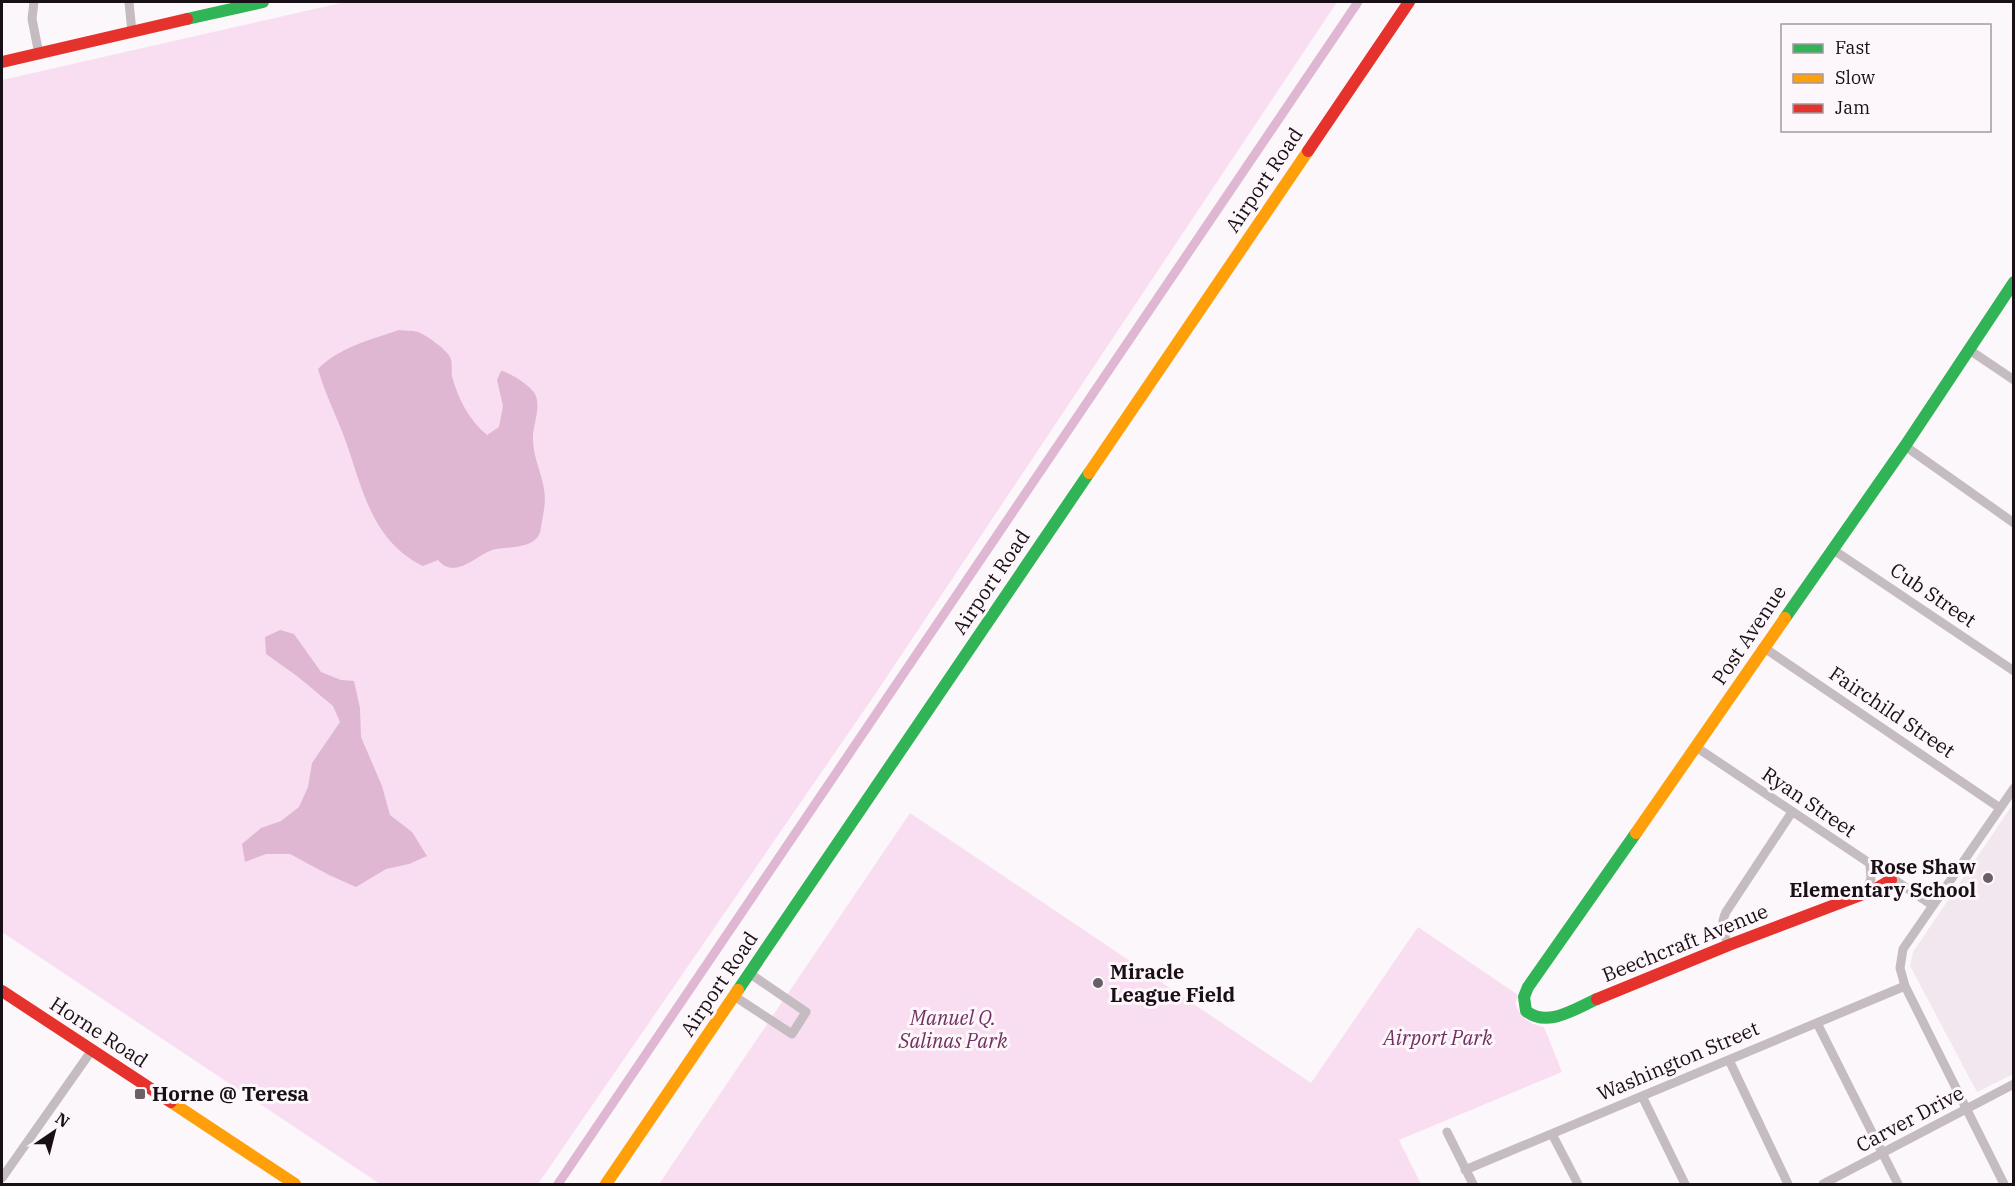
<svg xmlns="http://www.w3.org/2000/svg" width="2015" height="1186" viewBox="0 0 2015 1186" font-family="'IBM Plex Serif',serif">
<style>
.built{fill:#f2e7ee}
.green{fill:#f8def0}
.water{fill:#dfb7d3}
.lines{fill:none;stroke-linecap:round;stroke-linejoin:round}
.canal{stroke:#dfb7d3;stroke-width:9}
.street{stroke:#c5bcc2;stroke-width:9}
.fast{stroke:#30b455;stroke-width:12}
.slow{stroke:#ff9f0a;stroke-width:12}
.jam{stroke:#e5322d;stroke-width:12}
.poi-dot{fill:#686066;stroke:#fdf6fa;stroke-width:2}
.labels{text-anchor:middle;stroke-width:6;stroke-linejoin:round;paint-order:stroke}
.street-label{font-size:20px;fill:#190f16;stroke:#fdf6fa}
.poi-label{font-size:20px;font-weight:bold;fill:#190f16;stroke:#fdf6fa;text-anchor:start}
.park-label{font-size:20px;font-style:italic;fill:#712f60;stroke:#fdf6fa}
</style>
<rect width="100%" height="100%" fill="#fcf7fa"/>
<!-- built -->
<path class="built" d="M2013,804V1074L1977,1092L1910,966L1913,952Z"/>
<!-- green -->
<path class="green" d="M345,2H1337L876,693L538,1184H380L2,932V80Z
M910,813L1311,1083L1418,927L1518,995L1515,1004C1521,1018 1529,1024 1544,1027L1562,1072L1399,1140L1421,1184H659Z"/>
<!-- water -->
<path class="water" d="M399,330C405,331 412,330 418,332C426,335 446,349 450,357C453,363 451,370 452,376C458,399 469,420 487,435L499,427L503,406L497,380L501,371C510,372 531,386 535,394C541,406 534,423 533,435C532,455 541,471 544,489C546,500 544,511 542,521C541,525 541,531 539,535C530,550 506,546 492,550C476,556 454,580 438,560L423,566C372,541 363,490 346,442C337,417 325,394 318,369C338,348 372,339 399,330Z
M280,630L294,634L321,672L341,680L354,681L360,708L361,737L382,786L390,815L412,832L427,856L409,864L386,869L356,887L329,875L290,854H266L245,862L242,844L261,828L281,821L299,807L308,787L312,763L340,722L333,706L297,676L266,654L265,637Z"/>
<g class="lines">
<!-- canal -->
<path class="canal" d="M558,1184L1358,2"/>
<!-- street -->
<path class="street" d="M34,2L32,19L39,54
M129,2L132,32
M1968,349L2014,380
M1905,446L2014,523
M1832,549L2014,671
M1763,647L2000,808
M1696,747L1932,905
M1864,894L1871,879L1870,865
M1729,945C1722,932 1720,925 1726,912L1792,812
M734,996L792,1034L806,1012L749,973
M1817,1023L1898,1184
M1729,1060L1788,1184
M1642,1096L1685,1184
M1447,1132L1473,1184
M1552,1134L1578,1184
M1465,1170L1905,986
M2,1178L92,1050
M1823,1184L2014,1084
M2004,1184L1905,986L1900,968L1903,949L2014,788"/>
<!-- fast -->
<path class="fast" d="M187,19L263,2
M1785,618L1905,446L2014,282
M738,990L1089,473
M1597,999C1574,1009 1548,1028 1526,1011L1524,997L1528,987L1636,833"/>
<!-- slow -->
<path class="slow" d="M1089,473L1308,151
M1636,833L1785,618
M171,1102L295,1184
M606,1184L738,990"/>
<!-- jam -->
<path class="jam" d="M2,62L187,19
M1308,151L1409,2
M2,991L171,1102
M1597,999L1729,945L1874,890L1891,880"/>
</g>
<!-- markers -->
<g class="poi-dot">
<circle cx="1988" cy="878" r="6"/>
<circle cx="1098" cy="983" r="6"/>
<rect x="134" y="1088" width="12" height="12" rx="3"/>
</g>
<g class="labels">
<!-- street labels -->
<g class="street-label">
<text transform="translate(1264 180) rotate(-56)" y="7">Airport Road</text>
<text transform="translate(991 582) rotate(-56)" y="7">Airport Road</text>
<text transform="translate(1933 595) rotate(34)" y="7">Cub Street</text>
<text transform="translate(1749 635) rotate(-56)" y="7">Post Avenue</text>
<text transform="translate(1892 712) rotate(34)" y="7">Fairchild Street</text>
<text transform="translate(1809 802) rotate(34)" y="7">Ryan Street</text>
<text transform="translate(1685 943) rotate(-22)" y="7">Beechcraft Avenue</text>
<text transform="translate(719 984) rotate(-56)" y="7">Airport Road</text>
<text transform="translate(99 1032) rotate(33)" y="7">Horne Road</text>
<text transform="translate(1678 1061) rotate(-23)" y="7">Washington Street</text>
<text transform="translate(1910 1119) rotate(-28)" y="7">Carver Drive</text>
</g>
<!-- poi labels -->
<g class="poi-label">
<text x="1976" y="874" text-anchor="end">Rose Shaw<tspan x="1976" dy="23">Elementary School</tspan></text>
<text x="1110" y="979">Miracle<tspan x="1110" dy="23">League Field</tspan></text>
<text x="152" y="1101">Horne @ Teresa</text>
</g>
<!-- park labels -->
<g class="park-label">
<text x="953" y="1025">Manuel Q.<tspan x="953" dy="23">Salinas Park</tspan></text>
<text x="1438" y="1045">Airport Park</text>
</g>
</g>
<!-- border -->
<rect width="2015" height="1186" fill="none" stroke="#190f16" stroke-width="6"/>
<!-- legend -->
<rect x="1781" y="24" width="210" height="108" fill="#fdf6fa" stroke="#a29a9f" stroke-width="1.5"/>
<rect x="1793" y="44" width="30" height="9" fill="#30b455" stroke="#a29a9f" stroke-width="1.5"/>
<text x="1835" y="54" font-size="18" fill="#190f16">Fast</text>
<rect x="1793" y="74" width="30" height="9" fill="#ff9f0a" stroke="#a29a9f" stroke-width="1.5"/>
<text x="1835" y="84" font-size="18" fill="#190f16">Slow</text>
<rect x="1793" y="104" width="30" height="9" fill="#e5322d" stroke="#a29a9f" stroke-width="1.5"/>
<text x="1835" y="114" font-size="18" fill="#190f16">Jam</text>
<!-- north arrow -->
<g transform="translate(54 1132) rotate(35)" stroke="#fdf6fa" stroke-width="4.5" paint-order="stroke">
<path d="M0-4.5L10 22L0 15L-10 22Z" fill="#190f16"/>
<text y="-9" font-size="16" font-weight="bold" text-anchor="middle" fill="#190f16">N</text>
</g>
</svg>
